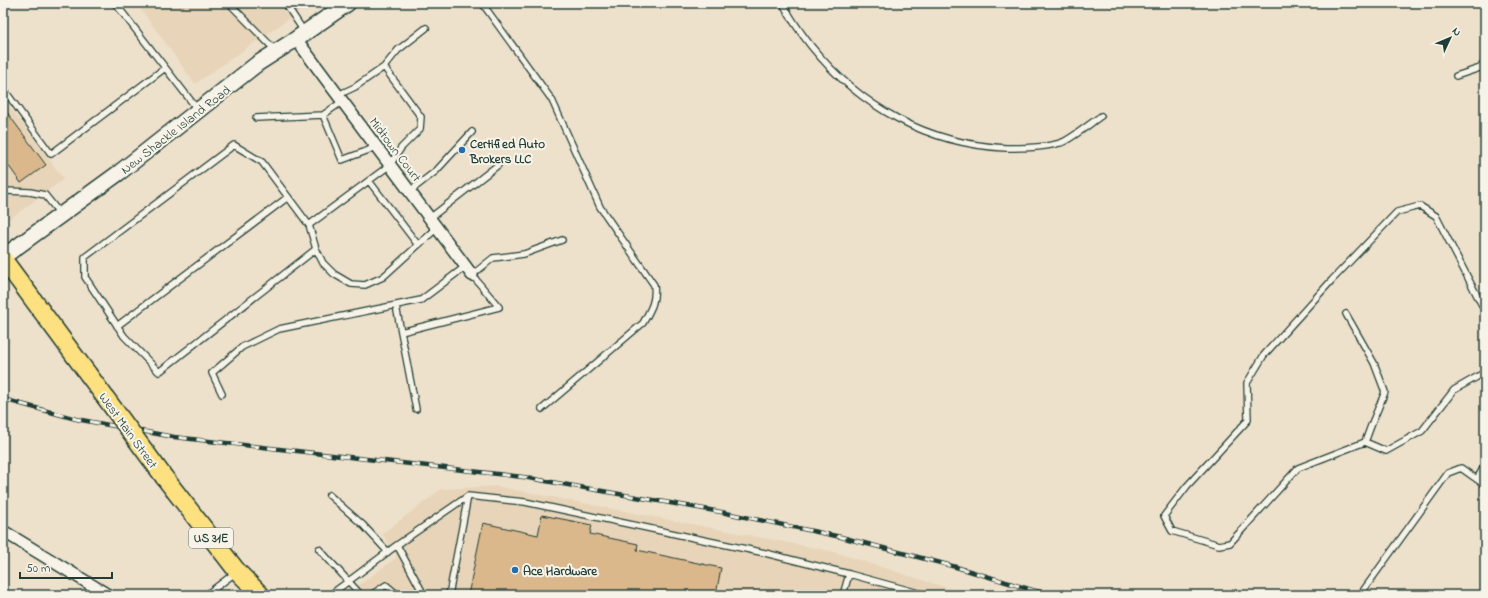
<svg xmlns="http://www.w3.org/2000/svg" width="1488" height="598" viewBox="0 0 1488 598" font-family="'Indie Flower',sans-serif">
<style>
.built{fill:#e8d5b9}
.building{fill:#dab88c;stroke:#1f3d34}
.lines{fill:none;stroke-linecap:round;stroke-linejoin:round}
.service-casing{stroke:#1f3d34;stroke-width:8}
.minor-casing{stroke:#1f3d34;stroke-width:14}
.secondary-casing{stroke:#1f3d34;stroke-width:18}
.primary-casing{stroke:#1f3d34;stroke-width:20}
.service{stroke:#f7f3e8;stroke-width:5.5}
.minor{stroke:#f7f3e8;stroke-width:11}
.secondary{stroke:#f7f3e8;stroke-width:15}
.primary{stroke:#fde080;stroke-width:17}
.rail-casing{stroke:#1f3d34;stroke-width:4.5}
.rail{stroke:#f7f3e8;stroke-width:3;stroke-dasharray:9;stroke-linecap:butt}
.primary-bridge-casing{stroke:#1f3d34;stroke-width:20;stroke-linecap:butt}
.primary-bridge{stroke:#fde080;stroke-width:17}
.poi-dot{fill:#1f6fb2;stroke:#f7f3e8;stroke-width:1.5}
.labels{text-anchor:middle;stroke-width:4;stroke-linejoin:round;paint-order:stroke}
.shield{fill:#f7f3e8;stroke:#60746a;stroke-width:1}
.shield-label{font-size:12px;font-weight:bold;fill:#1f3d34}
.street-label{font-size:13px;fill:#1f3d34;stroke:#f7f3e8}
.poi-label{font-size:13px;font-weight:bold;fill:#1f3d34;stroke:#f7f3e8;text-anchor:start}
</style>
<rect width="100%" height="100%" fill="#eee1cc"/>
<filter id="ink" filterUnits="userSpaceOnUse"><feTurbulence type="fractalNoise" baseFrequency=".025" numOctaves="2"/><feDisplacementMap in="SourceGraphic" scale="8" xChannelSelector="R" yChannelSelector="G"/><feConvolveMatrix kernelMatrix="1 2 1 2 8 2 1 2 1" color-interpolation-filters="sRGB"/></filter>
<g filter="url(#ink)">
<!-- built -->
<path class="built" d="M136,3H312L195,84Z
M3,98L64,179L10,219L3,210Z
M495,486L831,551L970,595H345L397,557L382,534L441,489Z"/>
<!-- building -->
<path class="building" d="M3,107L46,165L21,183L3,158Z
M542,515L592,525L590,534L638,544L637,550L721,568L716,595H468L483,523L538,535Z"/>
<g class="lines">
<defs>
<path id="service" d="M115,3L198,110
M229,3L275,50
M285,3L305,33
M482,3L552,100L600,207L654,285C656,301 651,309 643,323L542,409
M783,3C790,18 801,33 811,46C860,107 927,144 1006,148C1023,148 1044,148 1060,143C1069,141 1092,122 1101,116
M1456,76L1480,68L1485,62
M3,88L51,154L165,68
M338,95L355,87L384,67
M323,115L342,160L369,150L376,145
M256,118L323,115L343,101
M369,181L418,245
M3,186L7,191L30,192L45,195L61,215
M410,191L436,171L472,132
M430,218L498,165
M309,225L316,249L159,372L124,336L85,277V257L234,145L262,162L309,225L390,165L401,148L420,129L421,117L384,67L398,50L426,28
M316,249L323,263L334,274L351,284L365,285L383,277L437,228
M396,306L416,409
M1346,314L1374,363L1385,392L1372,423L1365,442L1386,451L1422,431L1454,390L1482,374H1485
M117,326L288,197
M401,332L499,307L472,275L493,258L524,254L562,240
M222,394L212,373L242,347L279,329L421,300L466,266
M1365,442L1298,468L1230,543L1219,545L1172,531L1164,516L1187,486L1248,420L1247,383L1264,355L1332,280L1397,212L1420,206L1436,216L1485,311
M1477,479L1485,465
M329,495L363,525L388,552
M397,545L424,595
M319,549L361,595
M849,574L926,595
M206,595L235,573
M330,595L397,545L468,496L525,502L765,553L849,574L843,595
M371,595L386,585L398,595
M449,595L468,496
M1360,595L1448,473L1461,468L1485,485"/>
<path id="minor" d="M296,39L472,275
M3,531L108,595"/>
<path id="secondary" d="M3,257L120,172L257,64L296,39L348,3"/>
<path id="primary" d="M3,259L88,374
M164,477L237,571L261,595"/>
</defs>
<!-- service casing -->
<use href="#service" class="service-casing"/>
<!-- minor casing -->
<use href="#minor" class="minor-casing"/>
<!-- secondary casing -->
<use href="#secondary" class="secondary-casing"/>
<!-- primary casing -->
<use href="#primary" class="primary-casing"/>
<!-- service -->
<use href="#service" class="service"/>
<!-- minor -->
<use href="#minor" class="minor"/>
<!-- secondary -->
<use href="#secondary" class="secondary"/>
<!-- primary -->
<use href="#primary" class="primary"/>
<defs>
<path id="rail" d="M3,399L76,419L174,437L523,477L721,512L841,537L956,567L1049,595"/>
</defs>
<!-- rail casing -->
<use href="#rail" class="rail-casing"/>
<!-- rail -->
<use href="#rail" class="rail"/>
<defs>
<path id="primary-bridge" d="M88,374L164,477"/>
</defs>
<!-- primary-bridge casing -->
<use href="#primary-bridge" class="primary-bridge-casing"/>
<!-- primary-bridge -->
<use href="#primary-bridge" class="primary-bridge"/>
</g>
</g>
<!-- markers -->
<g class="poi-dot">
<circle cx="462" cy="150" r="4"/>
<circle cx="515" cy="570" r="4"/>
</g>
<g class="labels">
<!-- shield labels -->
<rect class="shield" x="189" y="528" width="44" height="20" rx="3"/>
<g class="shield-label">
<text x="211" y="542">US 31E</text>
</g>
<!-- street labels -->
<g class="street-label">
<text transform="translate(175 129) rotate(-38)" y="5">New Shackle Island Road</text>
<text transform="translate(396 149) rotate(53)" y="5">Midtown Court</text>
<text transform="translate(129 430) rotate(54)" y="5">West Main Street</text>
</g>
<!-- poi labels -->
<g class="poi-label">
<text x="470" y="148">Certified Auto<tspan x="470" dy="15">Brokers LLC</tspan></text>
<text x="523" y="575">Ace Hardware</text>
</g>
</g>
<!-- margin -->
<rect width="1488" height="598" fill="none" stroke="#f7f3e8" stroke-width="16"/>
<rect x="8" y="8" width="1472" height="582" fill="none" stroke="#1f3d34" stroke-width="1.5" filter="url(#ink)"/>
<!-- north arrow -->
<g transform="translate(1450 38) rotate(46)" stroke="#f7f3e8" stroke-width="3" paint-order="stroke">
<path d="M0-3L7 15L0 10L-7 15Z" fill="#1f3d34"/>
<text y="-6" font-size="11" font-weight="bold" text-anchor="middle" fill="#1f3d34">N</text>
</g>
<!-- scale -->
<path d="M20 572v6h92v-6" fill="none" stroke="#1f3d34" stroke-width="2"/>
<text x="26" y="572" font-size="12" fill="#1f3d34" stroke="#f7f3e8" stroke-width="3" paint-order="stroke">50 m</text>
</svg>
